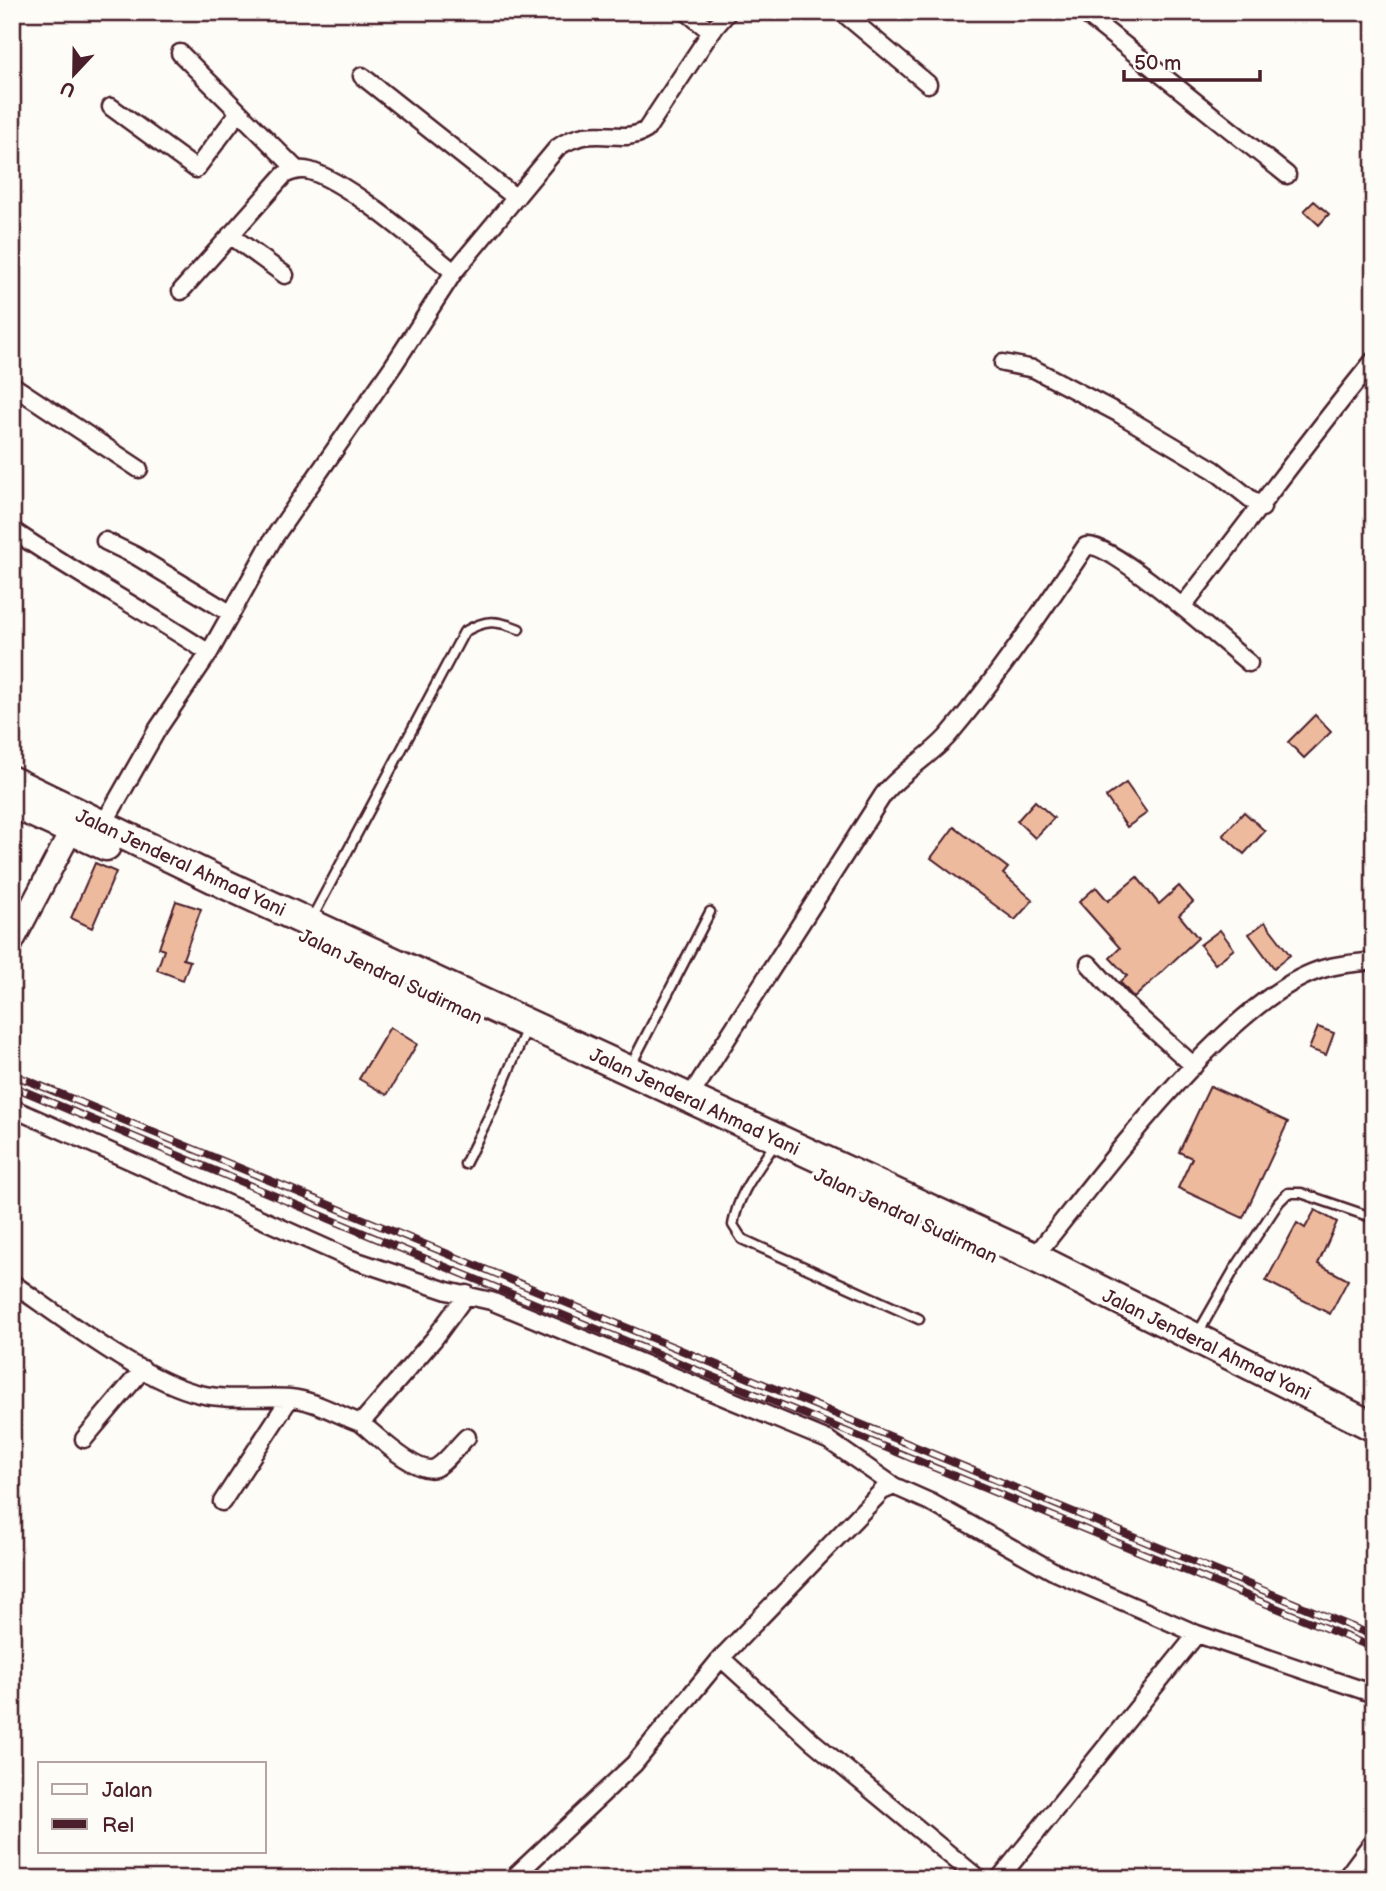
<svg xmlns="http://www.w3.org/2000/svg" width="1386" height="1891" viewBox="0 0 1386 1891" font-family="'Balsamiq Sans',sans-serif">
<style>
.building{fill:#edba9e;stroke:#4a1f2b;stroke-width:2}
.lines{fill:none;stroke-linecap:round;stroke-linejoin:round}
.service-casing{stroke:#4a1f2b;stroke-width:13}
.minor-casing{stroke:#4a1f2b;stroke-width:21}
.tertiary-casing{stroke:#4a1f2b;stroke-width:26}
.trunk-casing{stroke:#4a1f2b;stroke-width:33}
.service{stroke:#fdfcf7;stroke-width:8}
.minor{stroke:#fdfcf7;stroke-width:16}
.tertiary{stroke:#fdfcf7;stroke-width:21}
.trunk{stroke:#fdfcf7;stroke-width:28}
.rail-casing{stroke:#4a1f2b;stroke-width:8}
.rail{stroke:#fdfcf7;stroke-width:5;stroke-dasharray:16;stroke-linecap:butt}
.labels{text-anchor:middle;stroke-width:7;stroke-linejoin:round;paint-order:stroke}
.street-label{font-size:19px;fill:#4a1f2b;stroke:#fdfcf7}
</style>
<rect width="100%" height="100%" fill="#fdfcf7"/>
<filter id="ink" filterUnits="userSpaceOnUse"><feTurbulence type="fractalNoise" baseFrequency=".0143" numOctaves="2"/><feDisplacementMap in="SourceGraphic" scale="14" xChannelSelector="R" yChannelSelector="G"/><feConvolveMatrix kernelMatrix="1 2 1 2 8 2 1 2 1" color-interpolation-filters="sRGB"/></filter>
<g filter="url(#ink)">
<!-- building -->
<path class="building" d="M1314,201L1329,214L1319,225L1304,211Z
M1315,715L1331,732L1304,758L1288,742Z
M1126,783L1147,813L1127,827L1106,797Z
M1035,801L1054,818L1035,838L1017,821Z
M1244,812L1265,831L1244,854L1223,835Z
M954,827L1008,868L1003,874L1033,900L1015,920L931,858Z
M95,863L116,872L92,928L71,918Z
M1137,877L1159,904L1179,886L1193,902L1179,915L1198,938L1134,998L1120,982L1127,976L1110,958L1120,948L1079,902L1096,887L1108,901Z
M176,901L201,909L183,959L190,961L183,980L157,970L164,950L159,948Z
M1265,922L1290,955L1274,968L1249,934Z
M1220,930L1234,949L1215,964L1200,945Z
M390,1027L417,1044L387,1095L359,1079Z
M1318,1027L1334,1033L1326,1055L1309,1049Z
M1210,1086L1288,1122L1243,1218L1178,1188L1192,1158L1179,1152Z
M1315,1210L1337,1222L1318,1264L1348,1280L1330,1314L1266,1281L1297,1223L1305,1228Z"/>
<g class="lines">
<defs>
<path id="service" d="M311,920L464,632C486,619 496,620 519,629
M631,1065L710,912
M770,1151C753,1176 738,1195 733,1225L742,1239L919,1319
M465,1164L491,1112L523,1037
M1198,1333L1234,1270L1279,1202L1288,1193H1301L1374,1218"/>
<path id="minor" d="M687,12L711,32
M842,12L928,84
M1083,12L1287,175
M180,53L296,169
M362,76L516,198
M111,107L196,169L239,112
M230,235L285,275
M181,291L284,175C292,171 300,168 310,171C350,183 420,245 454,272
M1003,363L1034,369L1118,413L1214,470L1262,508
M12,385L139,469
M12,530C76,574 144,610 209,653
M105,541L136,556L230,613
M1182,607C1247,525 1308,440 1374,360
M103,825L157,730L209,653L273,539L311,484L393,366L454,272L557,148C593,122 620,146 646,130L711,32L728,12
M1089,964L1127,1006L1194,1066
M689,1098L883,795C902,771 927,759 947,737C998,677 1042,611 1086,546C1112,541 1224,643 1249,663
M12,1108L351,1259L447,1291L491,1301L828,1440L894,1486L930,1502L1053,1571L1197,1634L1374,1694
M1034,1257C1097,1180 1232,992 1326,968C1341,964 1358,963 1374,961
M12,1283C60,1316 145,1382 200,1394C229,1401 260,1396 290,1398C314,1400 338,1415 361,1423L434,1339L467,1294
M361,1423C375,1434 416,1475 435,1468C446,1463 458,1445 467,1437
M84,1439L143,1369
M222,1502L290,1398
M721,1658L882,1491L894,1486
M512,1879L634,1764L721,1658L812,1741L979,1879
M999,1879L1197,1634
M1345,1879L1374,1840"/>
<path id="tertiary" d="M12,943L71,831"/>
<path id="trunk" d="M12,781L229,886L1034,1257L1374,1427
M12,803L106,846"/>
</defs>
<!-- service casing -->
<use href="#service" class="service-casing"/>
<!-- minor casing -->
<use href="#minor" class="minor-casing"/>
<!-- tertiary casing -->
<use href="#tertiary" class="tertiary-casing"/>
<!-- trunk casing -->
<use href="#trunk" class="trunk-casing"/>
<!-- service -->
<use href="#service" class="service"/>
<!-- minor -->
<use href="#minor" class="minor"/>
<!-- tertiary -->
<use href="#tertiary" class="tertiary"/>
<!-- trunk -->
<use href="#trunk" class="trunk"/>
<defs>
<path id="rail" d="M12,1074L1374,1636
M12,1086L380,1240L1374,1648"/>
</defs>
<!-- rail casing -->
<use href="#rail" class="rail-casing"/>
<!-- rail -->
<use href="#rail" class="rail"/>
</g>
</g>
<g class="labels">
<!-- street labels -->
<g class="street-label">
<text transform="translate(181 862) rotate(25)" y="7">Jalan Jenderal Ahmad Yani</text>
<text transform="translate(391 976) rotate(25)" y="7">Jalan Jendral Sudirman</text>
<text transform="translate(695 1101) rotate(25)" y="7">Jalan Jenderal Ahmad Yani</text>
<text transform="translate(906 1215) rotate(25)" y="7">Jalan Jendral Sudirman</text>
<text transform="translate(1207 1344) rotate(26)" y="7">Jalan Jenderal Ahmad Yani</text>
</g>
</g>
<!-- margin -->
<rect width="1386" height="1891" fill="none" stroke="#fdfcf7" stroke-width="42"/>
<rect x="21" y="21" width="1344" height="1849" fill="none" stroke="#4a1f2b" stroke-width="2.5" filter="url(#ink)"/>
<!-- legend -->
<rect x="38" y="1762" width="228" height="91" fill="#fdfcf7" stroke="#b5a4a5" stroke-width="2"/>
<rect x="52" y="1784" width="35" height="10" fill="#fdfcf7" stroke="#b5a4a5" stroke-width="2"/>
<text x="102" y="1797" font-size="21" fill="#4a1f2b">Jalan</text>
<rect x="52" y="1819" width="35" height="10" fill="#4a1f2b" stroke="#b5a4a5" stroke-width="2"/>
<text x="102" y="1832" font-size="21" fill="#4a1f2b">Rel</text>
<!-- north arrow -->
<g transform="translate(74 74) rotate(202)" stroke="#fdfcf7" stroke-width="5" paint-order="stroke">
<path d="M0-5L12 26L0 18L-12 26Z" fill="#4a1f2b"/>
<text y="-10" font-size="19" font-weight="bold" text-anchor="middle" fill="#4a1f2b">U</text>
</g>
<!-- scale -->
<path d="M1124 70v10h136v-10" fill="none" stroke="#4a1f2b" stroke-width="3.5"/>
<text x="1134" y="70" font-size="21" fill="#4a1f2b" stroke="#fdfcf7" stroke-width="5" paint-order="stroke">50 m</text>
</svg>
